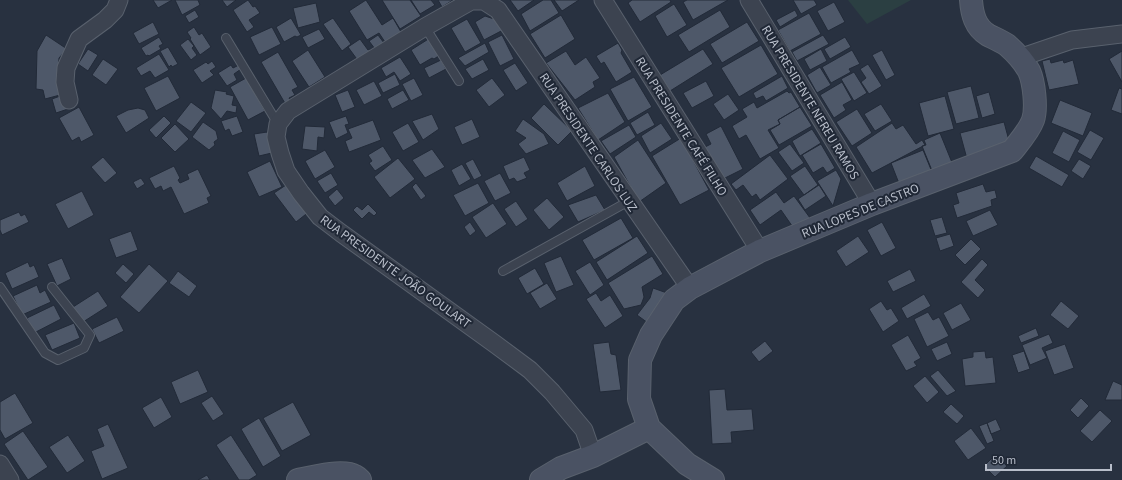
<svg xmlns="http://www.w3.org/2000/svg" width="1122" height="480" viewBox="0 0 1122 480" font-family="'Source Sans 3',sans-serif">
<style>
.green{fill:#2b3f42}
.building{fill:#4e5869;stroke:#222a38}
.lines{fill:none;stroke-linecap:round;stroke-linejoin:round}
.lane-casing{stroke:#59616d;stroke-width:10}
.street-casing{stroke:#59616d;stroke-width:19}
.secondary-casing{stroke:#59616d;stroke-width:24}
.lane{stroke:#3c4350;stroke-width:8}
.street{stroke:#3c4350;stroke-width:17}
.secondary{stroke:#4a5263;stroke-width:22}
.labels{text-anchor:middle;stroke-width:4;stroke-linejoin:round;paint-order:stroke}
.street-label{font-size:13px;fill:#b8beca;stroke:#202836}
</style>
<rect width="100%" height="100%" fill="#283140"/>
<!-- green -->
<path class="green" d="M848,0H911L867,24Z"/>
<!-- building -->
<path class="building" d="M153,0H172L158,8Z
M175,0H198L200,5L182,15Z
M222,0H236L227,7Z
M248,0L253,7L255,6L260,13L249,20L254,27L247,32L233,10Z
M366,0L382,25L393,18L401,32L385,42L379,33L367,40L349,11Z
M382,0H410L421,16L400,29Z
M411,0H431L435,5L420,14Z
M438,0H453L442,7Z
M510,0H534L518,11Z
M543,0H551L559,13L530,31L521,14Z
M554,0H579L562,11Z
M632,0H670L671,2L640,22L628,3Z
M687,0H728L693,20L683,2Z
M793,0H814L817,5L801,14Z
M834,2L845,22L828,31L817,11Z
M316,3L320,22L298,28L293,8Z
M674,4L687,25L667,37L655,16Z
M195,10L199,17L189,23L185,16Z
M720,10L730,27L689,52L678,35Z
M795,10L798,16L780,27L776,20Z
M809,13L821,34L790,51L778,30Z
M561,15L575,39L545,58L530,34Z
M485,16L494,19L503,30L484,40L475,22Z
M291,18L301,35L297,37L295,36L284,42L276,27Z
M333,18L351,44L342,51L323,24Z
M467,19L481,43L465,52L451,28Z
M153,22L159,34L139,44L133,33Z
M747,22L759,41L722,63L710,44Z
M194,27L199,35L202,33L211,47L200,55L190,39L191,38L187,32Z
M272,27L281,44L259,55L250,37Z
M319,29L325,39L308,48L302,37Z
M46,35L67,49L59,58L58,74L60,95L45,99L43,90L36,89L37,51Z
M378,35L384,43L375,49L369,41Z
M502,35L514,59L500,66L488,42Z
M823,35L829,44L797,61L792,52Z
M159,37L163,44L159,46L161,49L149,56L148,55L146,56L141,48Z
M845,37L851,47L830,59L824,49Z
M430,38L440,55L434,59L432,58L420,65L411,50Z
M188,39L194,46L192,48L197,55L191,60L180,45Z
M360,39L368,50L370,49L373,52L359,62L348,47Z
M485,43L489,52L465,66L458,58Z
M618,43L622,50L621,53L632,72L616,82L604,62L601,64L596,56Z
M761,45L778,74L739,97L721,68Z
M168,47L178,64L172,67L171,65L169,67L160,51Z
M88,49L98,55L88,71L78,64Z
M703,49L713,64L670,91L660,75Z
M821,49L827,61L810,70L804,59Z
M308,50L325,77L309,87L292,61Z
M852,50L860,64L849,69L851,72L831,83L822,67Z
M882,50L895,75L886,80L872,55Z
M566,51L575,65L586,57L600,78L593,82L595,87L575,100L546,63Z
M1122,51V82L1109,59Z
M278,52L298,87L292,90L295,95L289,98L291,102L286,105L261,62Z
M159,54L169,70L155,78L150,71L141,76L136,68Z
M400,57L411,74L400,81L394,72L386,77L381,68Z
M103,59L118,69L106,85L92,75Z
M483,59L489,70L472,79L465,69Z
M1050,59L1051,63L1063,60L1064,63L1073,60L1079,84L1049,90L1042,61Z
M441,60L446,69L429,78L424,68Z
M212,61L216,67L210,71L214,75L202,83L193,70L206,62L208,64Z
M515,63L528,83L516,91L503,70Z
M868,64L882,86L869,94L861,82L866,78L860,69Z
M231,65L233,68L239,65L241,69L234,74L237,80L227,86L218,73Z
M820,67L831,85L817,93L807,75Z
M854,72L867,93L854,101L841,79Z
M395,74L400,85L383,93L378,83Z
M168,76L180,98L156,111L144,88Z
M782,76L788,88L766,101L763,96L756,99L753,93Z
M634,77L652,107L628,121L610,89Z
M246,78L265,111L248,120L230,87Z
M414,78L423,95L411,101L402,84Z
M492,78L505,95L489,107L476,90Z
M374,81L382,96L364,105L356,90Z
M706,81L714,96L692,108L683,93Z
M842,82L852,100L843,105L846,110L834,118L820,95Z
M971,86L979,118L956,124L947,92Z
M1119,88L1122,89V114L1111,110Z
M215,90L227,92L226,94L234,96L232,105L237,106L236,113L227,111L221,119L211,108Z
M348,90L355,107L342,112L335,95Z
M403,90L409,100L392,109L387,99Z
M787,91L789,93L791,92L800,107L778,120L780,124L768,130L779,148L760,159L746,135L739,139L732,126L747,117L742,109L754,102L757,108Z
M989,92L995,114L982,118L976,96Z
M608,93L625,122L598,140L578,108Z
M728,94L739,110L724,120L713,104Z
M63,95L68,109L56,113L52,99Z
M945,96L954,129L928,136L919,103Z
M1060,100L1092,113L1083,136L1051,123Z
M191,102L206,113L191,132L176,121Z
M544,104L572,131L558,145L531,118Z
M881,104L892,121L875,131L864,114Z
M79,107L94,135L81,142L79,137L72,141L59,118Z
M800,107L812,126L779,145L770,130L780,124L778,120Z
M138,108L145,110L149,118L126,133L116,116L128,110Z
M857,109L872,133L852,146L836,122Z
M648,112L655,125L637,135L630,123Z
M432,114L439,129L423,140L412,121Z
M164,116L171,123L156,138L149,130Z
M237,116L243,132L232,136L229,129L225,131L221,121Z
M346,116L349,124L345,125L348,133L336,139L329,122Z
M472,119L480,137L462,145L454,127Z
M523,119L544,134L549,144L526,154L518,144L526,138L515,131Z
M373,120L381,140L349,152L345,141L352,138L348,129Z
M203,122L216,131L218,139L214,142L215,145L209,150L192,137Z
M1004,122L1011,148L967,159L960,133Z
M408,123L419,142L403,151L392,132Z
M661,123L672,139L650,153L641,136Z
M892,123L896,129L903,125L916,144L922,140L925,145L872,173L856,147Z
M175,124L189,139L175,152L161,138Z
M629,125L636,137L610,154L601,141Z
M305,126L325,127L324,138L318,137L317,151L302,149Z
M721,126L743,169L721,180L705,147L711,144L706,134Z
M812,129L821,143L800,156L792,141Z
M1090,130L1104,138L1091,160L1077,152Z
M1063,131L1080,140L1069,162L1052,153Z
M267,132L269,138L276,152L259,156L254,134Z
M940,133L953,165L933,173L922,146L926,145L924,140Z
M681,138L709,190L680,205L652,156Z
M638,140L666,183L639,202L614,157Z
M790,144L804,163L792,171L778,152Z
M821,144L835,168L827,173L823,167L813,173L802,155Z
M383,146L392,160L375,171L369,163L372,161L368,155Z
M432,149L445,167L425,178L412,160Z
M325,150L335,167L315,179L305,161Z
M923,150L932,172L900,186L891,163Z
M770,155L788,179L760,200L756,194L752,197L743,185L736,190L731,184Z
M1036,156L1069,175L1062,187L1029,168Z
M103,157L117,173L105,183L91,167Z
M524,157L530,170L524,173L527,178L517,182L514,178L509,180L503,166Z
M398,158L415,179L390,198L374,177Z
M473,159L482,176L474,180L465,163Z
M1079,159L1091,166L1083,179L1071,171Z
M270,161L282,187L259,197L247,172Z
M462,164L471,179L459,186L451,170Z
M174,166L180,178L178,180L180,183L189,179L187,174L198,169L211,196L207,198L209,203L184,214L171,187L163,191L161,186L155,189L149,178Z
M585,166L595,186L567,201L557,183Z
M805,166L818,185L804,195L790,176Z
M836,170L841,179L833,206L817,181Z
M331,173L338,185L325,193L317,181Z
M500,173L511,193L495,201L484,181Z
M141,178L145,184L137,189L133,182Z
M289,183L310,211L296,222L274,193Z
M416,183L426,196L421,200L412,187Z
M478,183L489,203L465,216L453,195Z
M983,184L986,192L995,190L997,198L991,200L992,206L957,218L953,205L959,203L956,193Z
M819,185L826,196L805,210L798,199Z
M337,189L344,198L335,206L328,197Z
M82,191L94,215L68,229L55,204Z
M776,192L784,203L794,196L813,222L797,233L781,210L760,225L750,210Z
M596,195L605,210L578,222L568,205Z
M547,198L564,217L549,230L533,210Z
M516,201L528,219L516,227L504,209Z
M493,203L507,224L486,238L472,217Z
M368,204L377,213L374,216L369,212L362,219L353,210L357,206L362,210Z
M990,210L998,225L973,236L966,221Z
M19,212L21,216L25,214L29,222L2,235L0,230V220Z
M942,217L947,233L935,236L930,220Z
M621,218L633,238L594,260L582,240Z
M470,222L476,231L470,236L464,227Z
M882,222L896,248L881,256L867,230Z
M131,231L138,250L116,258L109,239Z
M950,234L954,246L940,251L936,238Z
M637,236L648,253L607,280L596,262Z
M858,236L869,252L846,267L836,251Z
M971,239L981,249L965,265L955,255Z
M561,256L574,285L556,292L544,263Z
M652,256L663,274L642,287L644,297L641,305L624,309L608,283Z
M62,258L71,279L57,286L47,264Z
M982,259L988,265L975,280L985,290L978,298L961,282Z
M28,262L30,267L34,265L39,277L12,289L5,273Z
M590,262L604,285L590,295L575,271Z
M123,264L134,274L126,283L115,273Z
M149,264L168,281L139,313L120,297Z
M535,268L544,284L527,294L518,278Z
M910,269L916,281L893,292L887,281Z
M178,271L197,286L189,297L169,283Z
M547,283L557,299L540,309L530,293Z
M37,285L40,293L45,290L51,302L22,315L13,296Z
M653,288L667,293L648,323L637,315L650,298Z
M98,291L108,306L83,322L73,307Z
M596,293L601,301L610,295L623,316L605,328L586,299Z
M924,294L931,306L907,319L901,308Z
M881,301L887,310L891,308L899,321L883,332L869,309Z
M1061,301L1079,316L1068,329L1050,315Z
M961,303L971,320L952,330L943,313Z
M54,305L61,319L34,333L27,318Z
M928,312L933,320L939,317L949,336L927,347L914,319Z
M117,317L124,331L99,343L92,329Z
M74,323L80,338L52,350L45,335Z
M1036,328L1039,336L1021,343L1018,336Z
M1049,334L1053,343L1042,348L1047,358L1030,365L1022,345Z
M908,335L921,358L914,362L917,366L906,371L891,345Z
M765,341L773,351L759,362L751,352Z
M609,342L611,354L616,355L621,390L600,392L593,344Z
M947,342L952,354L937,361L931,349Z
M1065,344L1074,368L1054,375L1045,351Z
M985,351L986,358L993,357L996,383L965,386L962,359L973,357V352Z
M1024,351L1030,369L1018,373L1012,355Z
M198,370L208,392L180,404L171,382Z
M938,370L956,391L947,396L930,376Z
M925,376L939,392L927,403L913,386Z
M1113,381L1122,385V400H1105Z
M725,389L727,410L752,409L754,430L731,432L732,443L712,444L709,390Z
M15,393L33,423L5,439L0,430V402Z
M212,396L224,414L213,421L201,403Z
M161,397L172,417L154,428L142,408Z
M1081,398L1089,406L1078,418L1070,410Z
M293,402L311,435L282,451L263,418Z
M951,404L964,416L957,424L943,412Z
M1100,410L1112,421L1092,442L1080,431Z
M259,418L281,456L263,467L241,429Z
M996,419L1001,430L991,434L987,423Z
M987,423L994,441L987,444L979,426Z
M108,424L128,468L102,479L91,451L104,446L97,429Z
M971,428L986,448L968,460L954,441Z
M23,431L48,467L28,480L4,444Z
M68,435L85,461L67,473L49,447Z
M231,435L257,475L249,480H239L216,445Z
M995,455L1007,466L995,477L984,466Z
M207,475L210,480H198Z"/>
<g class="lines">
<defs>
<path id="lane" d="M425,27L459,81
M226,38L278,124
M503,271L629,201
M0,287L45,353L58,360L84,348L90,335L52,287"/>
<path id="street" d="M485,0L484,1H471L425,27L288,111L278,124L276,137L280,153L286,171L301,193L320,217L341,233L495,344L530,370L552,392L584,430L593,456
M603,0L760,251
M749,0L872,204
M484,1L498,10L690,288
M1019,58L1072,40L1122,34
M69,100L65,82L66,68L79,39L105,20L115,10L119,0
M0,464L10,480"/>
<path id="secondary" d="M298,480C312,477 343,469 355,476C357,477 359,479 360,480
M541,480L561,468L593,456L649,428
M713,480L687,464L649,428L639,399L640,360L651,335L674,300L690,288L760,251L872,204L1012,151C1020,141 1029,131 1033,120C1037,108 1034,82 1029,71C1024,62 1015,52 1007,45C1001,41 994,38 988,35C975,27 972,14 971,0"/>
</defs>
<!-- lane casing -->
<use href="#lane" class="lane-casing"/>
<!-- street casing -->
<use href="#street" class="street-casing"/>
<!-- secondary casing -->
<use href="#secondary" class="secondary-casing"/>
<!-- lane -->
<use href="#lane" class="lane"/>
<!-- street -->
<use href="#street" class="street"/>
<!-- secondary -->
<use href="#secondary" class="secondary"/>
</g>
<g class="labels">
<!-- street labels -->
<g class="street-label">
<text transform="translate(811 102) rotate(59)" y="5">RUA PRESIDENTE NEREU RAMOS</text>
<text transform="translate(682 126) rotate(58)" y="5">RUA PRESIDENTE CAFÉ FILHO</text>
<text transform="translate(589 142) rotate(56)" y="5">RUA PRESIDENTE CARLOS LUZ</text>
<text transform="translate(860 210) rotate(-22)" y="5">RUA LOPES DE CASTRO</text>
<text transform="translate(396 271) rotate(36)" y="5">RUA PRESIDENTE JOÃO GOULART</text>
</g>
</g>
<!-- scale -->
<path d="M986 464v6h125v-6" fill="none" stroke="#b8beca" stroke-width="2"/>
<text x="992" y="464" font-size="12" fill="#b8beca" stroke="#202836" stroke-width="3" paint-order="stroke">50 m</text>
</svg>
